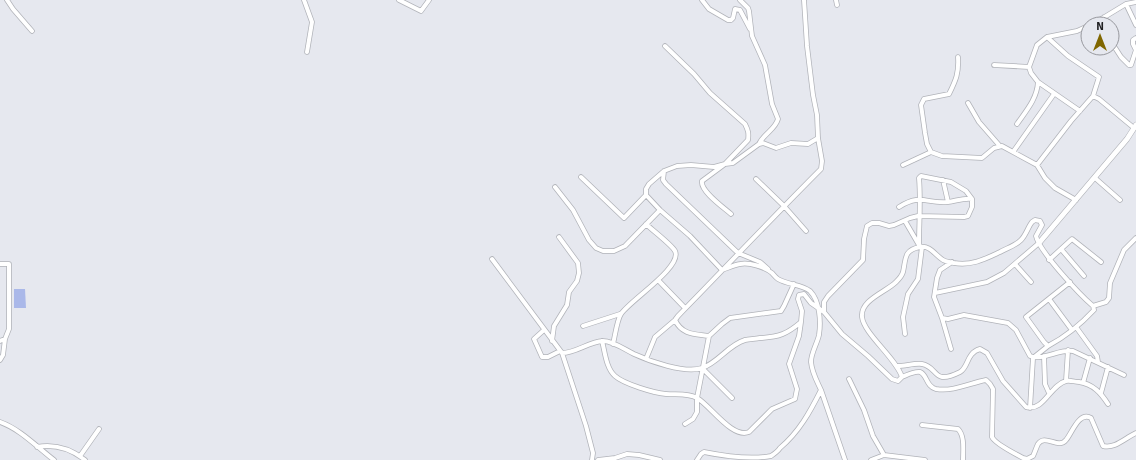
<svg xmlns="http://www.w3.org/2000/svg" width="1136" height="460" viewBox="0 0 1136 460" font-family="Signika,sans-serif">
<style>
.green{fill:#aab8e9}
.lines{fill:none;stroke-linecap:round;stroke-linejoin:round}
.minor-casing{stroke:#b1b3b9;stroke-width:5.5}
.tertiary-casing{stroke:#b1b3b9;stroke-width:6}
.minor{stroke:#fff;stroke-width:4}
.tertiary{stroke:#fff;stroke-width:5}
</style>
<rect width="100%" height="100%" fill="#e6e8ef"/>
<!-- green -->
<path class="green" d="M14,289H25L26,308H14Z"/>
<g class="lines">
<defs>
<path id="minor" d="M7,0L13,9L32,31
M304,0L312,22L307,52
M399,0L421,11L429,0
M702,0L709,9L728,20H731L733,18L735,9L740,10L750,29
M740,0L748,8L749,11L752,36L765,65L772,104L778,119C775,130 764,133 759,144
M836,0L837,5
M1126,4L1136,25
M1104,17L1107,24
M1093,24L1126,4L1136,2
M1047,37L1068,56L1099,77L1093,96
M1136,38L1133,40V44L1136,50
M1112,43L1121,57L1129,65H1131L1136,50
M958,57C959,73 956,80 949,94L924,99L921,105L925,133L927,144L931,152L942,156L982,158L994,148L1002,146L1037,165L1045,178L1055,188L1076,200
M994,65L1029,67
M968,103L979,122L999,145
M1080,111L1038,82L1031,73L1029,67L1037,45L1047,37L1077,31L1088,26
M1017,124C1026,111 1037,99 1038,82
M1013,152L1054,94
M903,165L931,152
M1037,165L1071,121L1093,96L1099,99L1134,128
M664,171L663,180L666,184L738,253L760,262L768,269
M581,177L624,218L646,195V189L649,184L664,171L677,166L691,165L714,167L725,164L748,140C749,133 748,130 745,124L710,93L694,74L665,46
M1095,178L1120,200
M756,179L784,206L806,231
M943,180L948,202
M555,187L573,210L589,240L596,248L603,251H614L625,246L660,210
M646,195L660,210L690,236L722,270C728,268 734,265 740,264C749,262 765,267 772,273C774,275 775,277 778,279C788,285 801,284 810,291C820,301 821,322 819,335C817,344 811,353 811,362C812,373 817,381 821,390C810,412 799,432 780,448C778,451 774,454 771,456C750,460 724,456 704,452L701,454L697,460
M731,214C723,207 700,191 702,181L725,164L733,163L759,144L763,143L776,148L791,143L808,144L818,138
M905,221L919,245
M921,247L919,245C919,223 921,201 919,178L921,176L951,182L966,191L972,199
M1061,249L1084,276
M492,259L562,353L586,426L593,453L592,460
M1049,260L1072,239L1101,262
M0,264H9V329L5,339L3,355L0,360
M1015,264L1031,282
M658,280L685,308
M1070,282L1026,317L1044,342L1048,346C1065,337 1081,324 1094,310L1093,306
M935,293L987,282L1004,273L1039,243
M1049,299L1072,330
M824,312V302L828,296L863,260L864,239L867,226L872,223H879L889,226L894,225L910,218L918,216L964,217L968,216L972,207V199C963,198 956,201 948,202C926,204 921,193 899,207
M942,318L948,319L964,315L1008,323L1016,330L1030,356C1042,361 1059,349 1073,351L1124,375
M675,320C682,335 695,334 709,336
M583,326L620,314
M1076,327L1097,356L1098,362
M544,330L534,339L542,357H548L560,351
M905,334L903,317L908,294L918,279L922,247
M0,341L5,339
M552,341L554,326L567,305L569,292L577,281L579,273L578,263L559,237
M602,341C605,352 606,368 615,376C624,384 654,393 666,394C676,395 688,393 697,398C710,405 732,439 749,432L772,409L795,399L797,389L789,364L799,336L801,322
M613,344C615,336 617,320 621,314C629,301 683,267 675,251C672,245 652,230 646,224
M951,349L942,318L934,297L937,278L940,270L952,262
M562,353C576,353 588,342 603,341C613,341 624,349 634,354C649,361 685,374 702,368C718,363 728,345 745,340C750,339 755,339 760,338C779,337 787,334 801,322L802,311L798,299L799,295L804,294L811,303L824,312L842,334L868,356L892,379L898,381L902,377C896,358 864,334 862,317C860,300 886,292 896,282C899,279 902,276 903,272C906,260 903,250 920,247C930,245 935,255 943,260C946,262 951,262 954,263C972,266 985,259 1000,252C1007,248 1015,246 1021,240C1026,235 1028,227 1032,222L1035,220L1040,221L1042,225L1036,236C1039,251 1080,295 1093,306L1106,302L1109,298L1110,283L1124,250L1136,238
M1044,356L1045,384L1049,393
M646,359L655,337L675,320L678,316C726,267 773,217 821,169L822,161L818,138L817,115L813,95L807,46L804,0
M898,366C905,366 915,363 922,364C939,367 932,386 960,372C969,367 966,353 980,349L987,353L1003,381L1026,407C1044,412 1050,385 1066,381C1070,380 1075,382 1079,382C1093,384 1101,393 1108,404
M702,368L732,398
M902,377C907,375 914,371 920,372C927,374 926,387 936,389C953,392 970,383 986,380L990,384L993,389L992,437C995,444 1016,454 1023,458L1027,459L1033,456C1035,452 1036,448 1038,444C1045,433 1058,450 1066,440C1072,433 1079,411 1091,418L1103,446C1115,449 1125,438 1136,433
M849,379L864,410L873,436L884,455
M1066,381L1068,350
M1083,383L1090,358
M821,390L845,460
M1101,393L1108,367
M1030,408L1033,358L1048,346
M0,422C20,429 37,447 54,460
M685,424L693,419L697,412V398L709,336L722,324L730,318L781,311L784,306L794,284
M922,425L958,429C965,436 963,450 963,460
M37,447C54,444 71,449 85,460
M80,456L99,429
M598,460L615,458L627,454L639,455L660,460
M871,460L884,455L925,460"/>
<path id="tertiary" d="M1039,243L1127,139L1136,125"/>
</defs>
<!-- minor casing -->
<use href="#minor" class="minor-casing"/>
<!-- tertiary casing -->
<use href="#tertiary" class="tertiary-casing"/>
<!-- minor -->
<use href="#minor" class="minor"/>
<!-- tertiary -->
<use href="#tertiary" class="tertiary"/>
</g>
<!-- north arrow -->
<g transform="translate(1100 36)"><circle r="19" fill="#e6e8ef" stroke="#97989e"/>
<path d="M0-3L7 15L0 10L-7 15Z" fill="#806700"/>
<text y="-6" font-size="11" font-weight="bold" text-anchor="middle" fill="#212124">N</text>
</g>
</svg>
